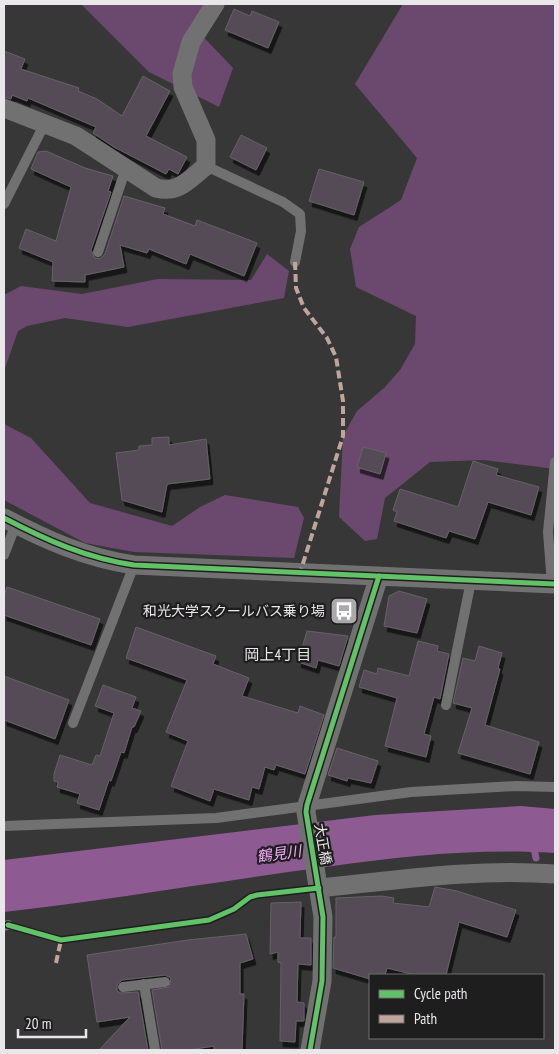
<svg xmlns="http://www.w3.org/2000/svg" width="559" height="1054" viewBox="0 0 559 1054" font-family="'PT Sans Narrow','Noto Sans JP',sans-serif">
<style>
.green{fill:#6b496e}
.water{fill:#8d5b91}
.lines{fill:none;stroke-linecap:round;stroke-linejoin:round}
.stream{stroke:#8d5b91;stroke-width:7}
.building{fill:#554b56;stroke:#646364;filter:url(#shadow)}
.service{stroke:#717171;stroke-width:10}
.minor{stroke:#717171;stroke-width:19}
.quiet{stroke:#c0a59a;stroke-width:4;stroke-dasharray:8 4;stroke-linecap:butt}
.cycleway-casing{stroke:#1f1e1f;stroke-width:8}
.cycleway{stroke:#61c268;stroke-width:5}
.labels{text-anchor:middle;stroke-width:4.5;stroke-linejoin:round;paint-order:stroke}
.poi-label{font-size:14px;fill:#e9e7e9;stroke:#1f1e1f;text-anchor:end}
.street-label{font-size:14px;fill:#e9e7e9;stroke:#1f1e1f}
.neighbourhood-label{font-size:15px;fill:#e9e7e9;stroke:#1f1e1f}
.water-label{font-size:15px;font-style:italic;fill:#f4a9fb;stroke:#1f1e1f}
</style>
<defs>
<filter id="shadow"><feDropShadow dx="3" dy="5.5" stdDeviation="0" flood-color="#0009"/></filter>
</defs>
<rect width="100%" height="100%" fill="#383738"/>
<!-- green -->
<path class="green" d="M81,4H210L192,25L233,68L219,107L149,72Z
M403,4H555V469L484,460L430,462L385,498L377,539L365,541L339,517L343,436L357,411L384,388L400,370L415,344L416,316L356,287L350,249L359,227L401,200L417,158L355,84Z
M267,254L289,271L284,298L128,327L65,318L27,326L18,331L4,371V295L21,286L82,294L158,279L251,280Z
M4,424L31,438L90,503L172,526L200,507L225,495L298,507L304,518L294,558L134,552L85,543L4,500Z"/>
<!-- water -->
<path class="water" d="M521,806L555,809V853C479,848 402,856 326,867C218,881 111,900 4,912V860L375,815Z"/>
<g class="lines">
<!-- stream -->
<path class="stream" d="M533,844L536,858"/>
</g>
<!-- building -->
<path class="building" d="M234,9L250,16L252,11L279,22L268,48L225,30Z
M4,51L25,59L21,69L79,88L78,91L97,99L122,116L143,76L170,91L146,136L187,157L178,174L169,169L166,174L114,147L93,133L96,127L28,98L27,101L12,95L11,99L4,97Z
M241,135L267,148L256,170L230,157Z
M46,151L85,168L113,176L108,191L111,192L91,250L95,258L100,259L105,254L124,196L165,208L163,214L195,226L197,220L257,243L244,276L190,254L186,264L149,249L147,253L120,245L124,267L85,275V282L52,281L53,262L19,248L26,229L56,241L71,187L31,169L38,152Z
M319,169L364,182L354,215L309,201Z
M169,437V445L206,439L210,479L167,484L162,512L122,500L116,453L139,450V446L152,445V438Z
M363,447L386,453L380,474L357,467Z
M473,461L498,469L496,475L539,487L531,515L488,502L475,539L449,531L446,538L394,521L397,512L393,510L400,489L458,507Z
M7,587L100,619L91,645L4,615V596Z
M399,591L427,599L417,633L384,626L389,596Z
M136,627L216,656L213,664L249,678L242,696L298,713L300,706L324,715L305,774L276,765L274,770L265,767L259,789L252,787L249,800L214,789L210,801L171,786L188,741L166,732L187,680L126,658Z
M307,631L348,636L339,666L318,660L316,668L298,662Z
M418,641L438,646L437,651L449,654L440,699L434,697L424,734L431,736L426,757L385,746L397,698L359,687L364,670L377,674L378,668L409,676Z
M479,646L502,653L498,668L500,669L485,725L539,742L530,774L458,753L472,708L453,703L463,658L475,661Z
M4,676L69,700L55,739L4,720Z
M103,685L136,697L132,708L141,711L134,727H132L124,753L121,752L111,781L109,780L99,810L77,803L80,794L57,787L58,782L54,781V774L60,755L92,765L96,755L100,756L114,713L95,706Z
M337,748L378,761L371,783L348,778L347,781L328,775Z
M435,887L457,891L516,910L507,937L459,922L446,975H416L387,968L385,975H370V979L333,968L334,937H336V898L382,896L394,898L393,903L429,907Z
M301,902L300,938H311V965L298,964L297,1002L304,1003V1021H296L295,1042L280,1041L281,963L278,962V952L270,954L271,903Z
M246,934L253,959L240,963V994H244L242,1050H214V1046L189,1050H162L152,990L169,987L171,978L165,975L122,980L117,985V991L121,993L138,992L148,1050H99L130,1017L97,1022L87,955L188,940Z"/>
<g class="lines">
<!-- service -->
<path class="service" d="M206,166L283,202L300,214L301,231L295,262
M4,204L45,123
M98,252L126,168
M4,555L16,524
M552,584L548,532L555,462
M446,705L471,581
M73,723L134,565
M4,826L216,818L411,792L516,786L555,787
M4,926L8,925
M144,984L155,1050
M123,987L165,982"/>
<!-- minor -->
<path class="minor" d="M4,108L76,136L156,188C179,194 189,179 206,166V140L183,87L182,74L191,42L215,4
M4,518C46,540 86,558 134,565L555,584
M319,888C398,880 477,868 555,874
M310,1050L322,981L323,917L306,812L307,805L379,576"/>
<!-- quiet -->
<path class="quiet" d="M295,262L296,288L304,308L327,338L336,357L343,401V436L300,573
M56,963L61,940"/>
<defs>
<path id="cycleway" d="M4,518C46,540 86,558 134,565L555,584
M8,925L61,940L209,920L234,909L250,897L257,895L319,888
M310,1050L322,981L323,917L306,812L307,805L379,576"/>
</defs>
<!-- cycleway casing -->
<use href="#cycleway" class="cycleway-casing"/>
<!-- cycleway -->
<use href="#cycleway" class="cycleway"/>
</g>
<!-- icons -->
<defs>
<symbol id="bus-square" viewBox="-11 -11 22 22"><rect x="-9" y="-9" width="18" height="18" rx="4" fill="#aba9ab" stroke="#1f1e1f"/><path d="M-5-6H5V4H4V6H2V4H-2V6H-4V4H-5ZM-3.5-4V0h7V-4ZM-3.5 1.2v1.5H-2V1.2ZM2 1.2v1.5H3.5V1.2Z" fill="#fff"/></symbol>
</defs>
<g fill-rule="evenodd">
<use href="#bus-square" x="328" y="595" width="32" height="32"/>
</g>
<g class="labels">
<!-- poi labels -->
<g class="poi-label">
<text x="325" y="616">和光大学スクールバス乗り場</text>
</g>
<!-- street labels -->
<g class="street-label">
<text transform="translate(323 844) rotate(80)" y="5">大正橋</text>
</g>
<!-- neighbourhood labels -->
<g class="neighbourhood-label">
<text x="278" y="660">岡上4丁目</text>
</g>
<!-- water labels -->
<g class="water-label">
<text transform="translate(279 854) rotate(-8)" y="5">鶴見川</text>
</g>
</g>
<!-- border -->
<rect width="559" height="1054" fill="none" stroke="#e9e7e9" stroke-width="10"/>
<!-- legend -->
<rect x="369" y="974" width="175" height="65" fill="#1f1e1f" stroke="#706e70"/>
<rect x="379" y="990" width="25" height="8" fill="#61c268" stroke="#706e70"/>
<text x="414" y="999" font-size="15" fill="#e9e7e9">Cycle path</text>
<rect x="379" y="1015" width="25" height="8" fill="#c0a59a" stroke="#706e70"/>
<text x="414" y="1024" font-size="15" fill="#e9e7e9">Path</text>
<!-- scale -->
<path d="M18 1029v8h68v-8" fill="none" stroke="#e9e7e9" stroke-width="2.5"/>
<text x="25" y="1029" font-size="15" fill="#e9e7e9" stroke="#1f1e1f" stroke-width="4" paint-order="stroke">20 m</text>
</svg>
